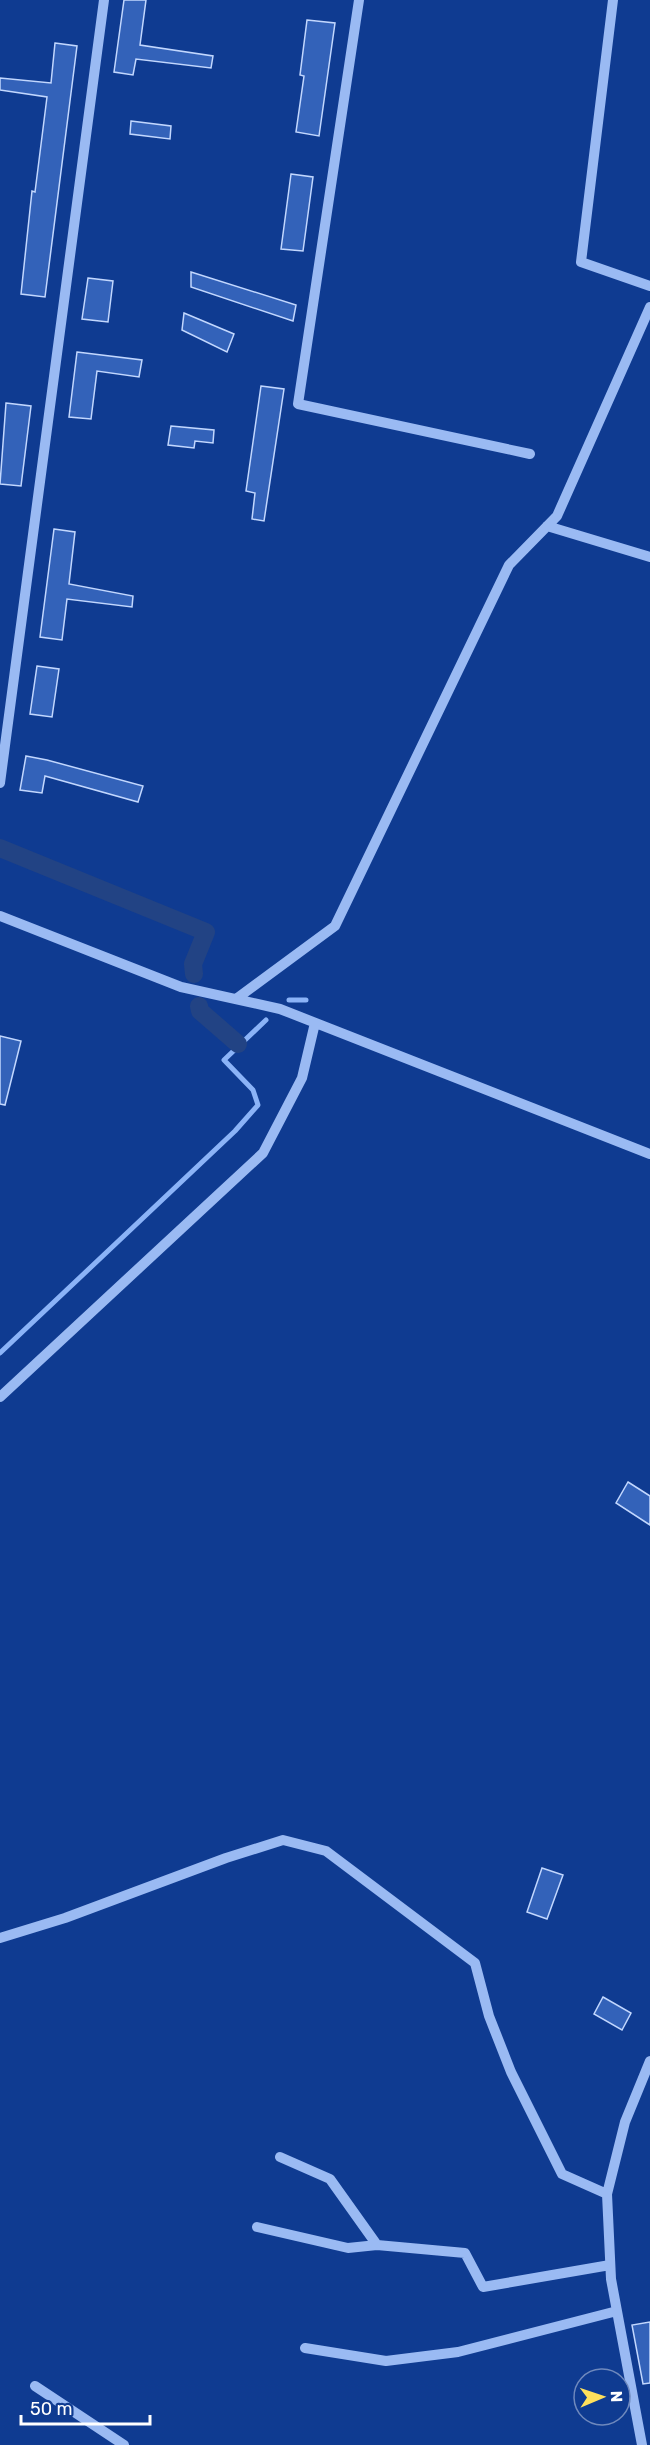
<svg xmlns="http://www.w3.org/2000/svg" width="650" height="2445" viewBox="0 0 650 2445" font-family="Rubik,sans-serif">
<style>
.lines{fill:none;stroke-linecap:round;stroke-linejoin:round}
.stream{stroke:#8bb3f7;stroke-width:5}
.canal{stroke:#224384;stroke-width:18}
.building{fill:#3362b9;stroke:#c2d7fe;stroke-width:1.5}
.minor{stroke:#9abaf3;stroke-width:10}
</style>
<rect width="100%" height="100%" fill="#0f3b91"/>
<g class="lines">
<!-- stream -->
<path class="stream" d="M289,1000H306
M0,1353L235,1131L258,1105L253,1090L224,1060L266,1020"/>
<!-- canal -->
<path class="canal" d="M0,848L206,932L193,964L194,974
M199,1006L200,1011L238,1044"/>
</g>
<!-- building -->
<path class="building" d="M124,0H146L140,45L213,56L211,68L136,59L133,75L114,72Z
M307,20L335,23L319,136L296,132L304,76L300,75Z
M55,43L77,46L45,297L21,294L32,191L35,192L47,97L0,90V78L51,83Z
M131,121L171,126L170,139L130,134Z
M291,174L313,177L303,251L281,249Z
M191,272L296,305L293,321L191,287Z
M88,278L113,281L108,322L82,319Z
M184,313L234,334L227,352L182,330Z
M77,352L142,360L139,377L97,371L91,419L69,417Z
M261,386L284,389L264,521L252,519L255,493L246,491Z
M6,403L31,406L21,486L0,484Z
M171,426L214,430L213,443L195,441L194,448L168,445Z
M54,529L75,532L69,584L133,596L132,607L67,599L62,640L40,637Z
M37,666L59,669L52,717L30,714Z
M26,756L47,760L143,786L138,802L45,776L42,793L20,790Z
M0,1036L21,1041L5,1105L0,1104Z
M628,1482L650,1496V1525L616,1503Z
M542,1868L563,1875L547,1919L527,1912Z
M603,1997L631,2013L622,2030L594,2014Z
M650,2322V2383L643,2384L632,2325Z"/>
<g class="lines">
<!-- minor -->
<path class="minor" d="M359,0L298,404L530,454
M613,0L581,262L650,286
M547,526L650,557
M0,783L104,0
M0,916L181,987L280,1009L650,1154
M236,999L335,926L509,565L557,516L650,307
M0,1397L263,1153L302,1078L315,1023
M0,1938L65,1918L226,1858L283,1840L326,1851L475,1963L489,2016L511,2072L562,2174L607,2194
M280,2157L330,2179L377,2245
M257,2227L348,2248L377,2245L465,2253L483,2287L610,2265
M305,2348L386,2361L458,2352L617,2311
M35,2386L124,2445
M642,2445L611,2279L607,2194L625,2122L650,2061"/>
</g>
<!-- north arrow -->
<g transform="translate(602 2397) rotate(88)"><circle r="28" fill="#0f3b91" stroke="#6f89bd" stroke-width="1.5"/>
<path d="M0-4.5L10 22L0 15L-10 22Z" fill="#ffe05c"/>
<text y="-9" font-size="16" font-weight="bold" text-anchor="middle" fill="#ffffff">N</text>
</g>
<!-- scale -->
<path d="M21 2415v9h129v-9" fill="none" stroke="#ffffff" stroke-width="3"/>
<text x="30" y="2415" font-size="18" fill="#ffffff" stroke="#0f3b91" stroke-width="4.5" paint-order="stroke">50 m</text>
</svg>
